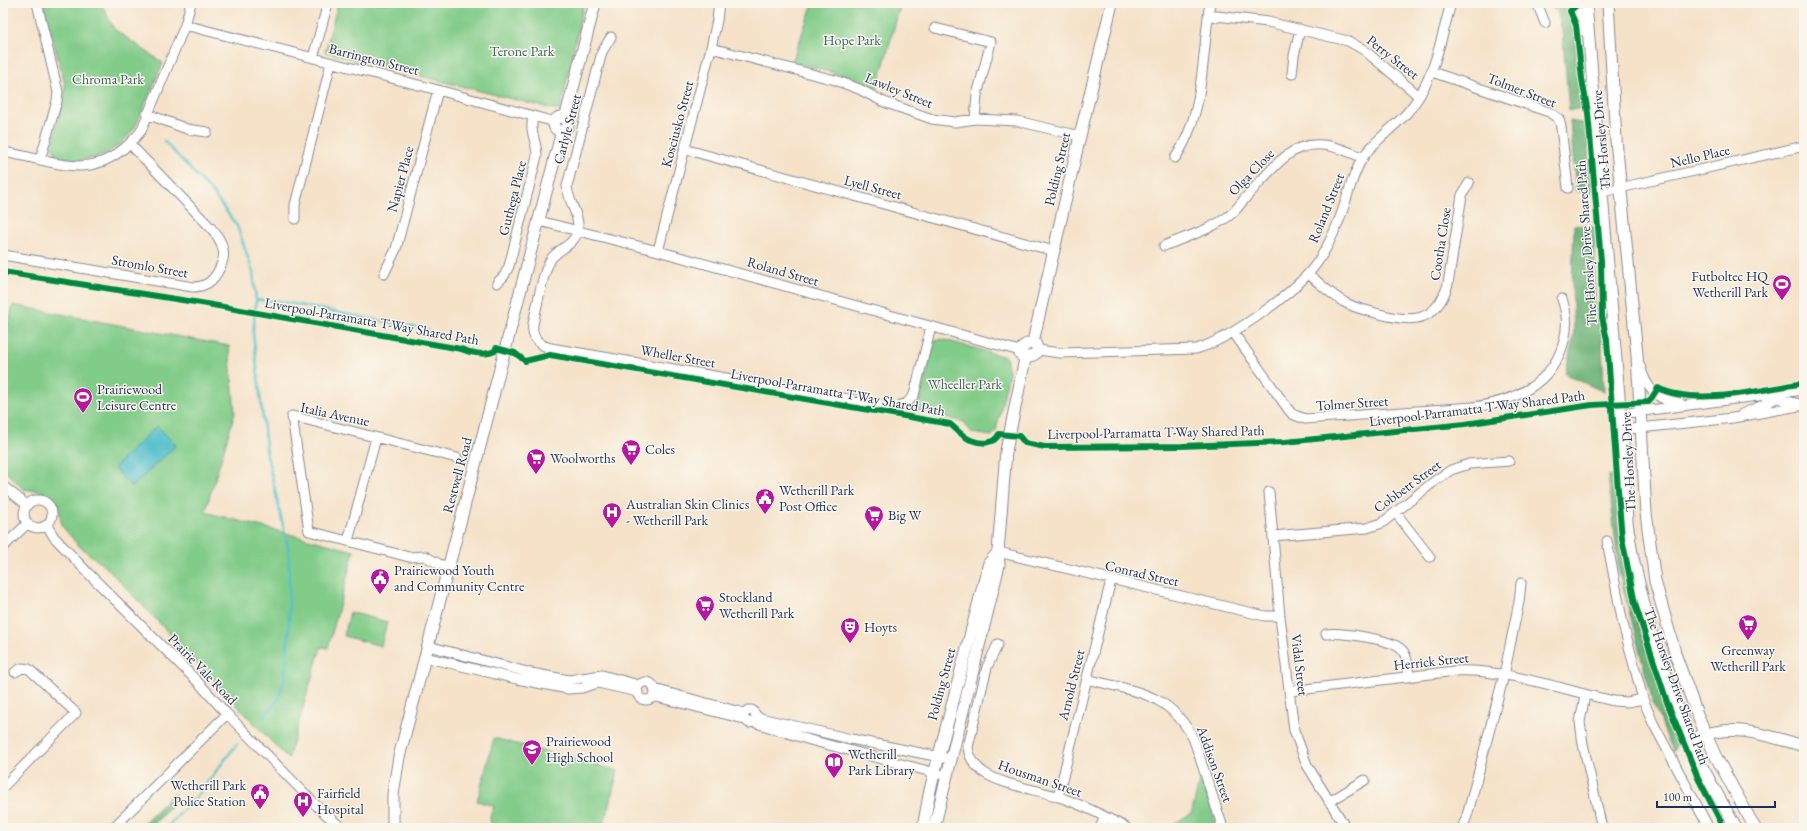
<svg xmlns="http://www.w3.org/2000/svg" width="1807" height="831" viewBox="0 0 1807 831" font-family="'EB Garamond',serif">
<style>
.green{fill:#82cc89;stroke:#4e7e74}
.forest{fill:#69b075;stroke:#42706a}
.water{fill:#52bfcc;stroke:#367795}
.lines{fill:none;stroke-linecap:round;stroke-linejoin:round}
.stream{stroke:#52bfcc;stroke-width:2.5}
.minor-casing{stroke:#888894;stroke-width:11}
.major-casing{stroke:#888894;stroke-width:13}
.minor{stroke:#fff;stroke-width:9}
.major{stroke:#fff;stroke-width:11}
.cycleway-casing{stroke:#fbf7ec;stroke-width:8}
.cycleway{stroke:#00873e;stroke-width:6}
.labels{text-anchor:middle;stroke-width:3;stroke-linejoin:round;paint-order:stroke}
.park-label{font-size:14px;fill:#3a5e6b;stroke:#fbf7ec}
.street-label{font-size:14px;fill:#1b2f5e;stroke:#fbf7ec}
.poi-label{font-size:14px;fill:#1b2f5e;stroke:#fbf7ec;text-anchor:start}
</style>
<rect width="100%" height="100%" fill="#fbf7ec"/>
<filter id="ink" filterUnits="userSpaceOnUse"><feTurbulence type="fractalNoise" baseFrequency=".025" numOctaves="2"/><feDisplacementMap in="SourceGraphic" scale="8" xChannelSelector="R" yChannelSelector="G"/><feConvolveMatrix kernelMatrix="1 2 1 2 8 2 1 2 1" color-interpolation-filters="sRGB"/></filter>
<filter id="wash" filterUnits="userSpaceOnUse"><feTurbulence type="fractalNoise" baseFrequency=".012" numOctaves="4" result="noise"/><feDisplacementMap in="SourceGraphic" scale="16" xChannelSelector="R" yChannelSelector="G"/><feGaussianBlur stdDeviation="0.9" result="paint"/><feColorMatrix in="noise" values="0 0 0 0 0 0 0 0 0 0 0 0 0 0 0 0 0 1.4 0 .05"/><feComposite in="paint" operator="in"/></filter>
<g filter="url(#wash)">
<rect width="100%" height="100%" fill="#f5e2c9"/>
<!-- green -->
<path class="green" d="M43,3H101L114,29L163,63C156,79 150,94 143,109C140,115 138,123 134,128C117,154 86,167 57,156L52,146L65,91V85Z
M338,3H584L560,111L325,52Z
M813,3H901L877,89L858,79L792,62Z
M13,305L229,346L235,413L205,512L354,551L328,648L321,647L288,759L109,570L78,545L62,526L59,509L39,491L23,489L3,469V344Z
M941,339L1006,357L1009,372L996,431L992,436L972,433L964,422L916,410L924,384L935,341Z
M350,612L387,622L381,646L344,636Z
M494,738L618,771L603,828H491L490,817L494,806L477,801Z
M1202,780L1218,828H1169L1192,812L1199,781Z"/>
<!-- forest -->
<path class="forest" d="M1548,3H1559L1564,6L1574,25L1581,108L1569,111L1562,30L1557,11L1547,5Z
M1570,121L1586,124L1592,193L1576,191Z
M1574,225L1595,227V301L1602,340L1604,392L1565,374L1574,335L1572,285Z
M1613,475L1622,559L1638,625L1680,740L1673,752L1653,703L1619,572L1608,476Z
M174,793L175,801L151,828H138Z"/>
<!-- water -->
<path class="water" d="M157,426L176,445L132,487L114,468Z"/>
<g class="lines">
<!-- stream -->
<path class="stream" d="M164,141L212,192L237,226L253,272L256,300L253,333L267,455L289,552V630L285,675L279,698L264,717
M256,300L278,301L428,330
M166,828L197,796L237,744"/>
</g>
</g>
<g filter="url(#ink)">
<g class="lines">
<defs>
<path id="minor" d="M37,3L58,92L57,101L40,160
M1537,3L1545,23
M1208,15L1268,22L1348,41L1364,50L1419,96
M185,25L438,90L555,122
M935,28L991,42L977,95L975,119
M611,37L602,52L567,186C568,201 580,216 578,230C575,245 559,248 551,259C542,273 537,307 533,324C531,337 538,345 551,348L896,407L907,403L914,395L931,327
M711,48L835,80L859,89L884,102L932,119L955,122L975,119L1017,121L1080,136
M313,58L328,3
M1432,72L1549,112L1559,119L1561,127L1568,188
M1292,74L1294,56L1300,29
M147,114L187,129L207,132
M684,149L1054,251
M3,152C61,161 95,187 141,131L185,25L191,3
M1175,158C1205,116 1202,52 1210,3
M1602,192L1804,146
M295,219V205L331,63
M539,221L658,251L1020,351
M1164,246C1185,237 1211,230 1230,215C1237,210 1242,201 1248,195C1289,150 1302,129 1363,158
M658,251L711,48L717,20L719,3
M3,255L193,287C198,287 203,286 208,283C216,278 226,260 223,250C222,241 216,234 211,228L130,144
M384,274L396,249L438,90
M1308,274C1320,283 1331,295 1344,302C1354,308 1365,310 1376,313C1411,323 1436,324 1448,284L1462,195L1469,183
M497,283L504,276L509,266L537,156C537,140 529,134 533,116
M1233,332L1288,409L1292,414L1305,419L1473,407C1513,402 1553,384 1564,341C1568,325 1567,314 1562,299
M1038,350L1060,353L1196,349C1228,340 1285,299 1308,274C1321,260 1330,242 1337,225C1347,203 1350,178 1363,157C1375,140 1392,129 1406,114C1434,83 1440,42 1451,3
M1640,366C1646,388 1657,401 1680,403
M1773,397L1803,405
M1620,414L1804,390
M1742,414L1768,403L1782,394
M1621,430L1733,418L1804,405
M3,486L27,505
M1269,492L1280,616L1294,730L1307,765L1346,828
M24 514a14 14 0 1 1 28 0a14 14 0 1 1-28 0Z
M1396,513L1430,557
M47,526L54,537L89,574L196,680L227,714L321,810L342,828
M1273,536L1367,528L1382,523L1436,480L1451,470L1469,464L1509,461
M348,541L376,438
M1607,541L1623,624L1643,699L1653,723L1709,828
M3,547L27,524
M998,552L1265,616H1280
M449,567L439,564L425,556L409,557L309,531L292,416L457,458
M1326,634C1340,632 1393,639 1402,650C1408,656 1408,669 1409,677
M998,644L987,667L968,747C969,757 975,766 983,772C1002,785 1034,789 1056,796C1081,804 1104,816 1127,828
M428,646L531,673L569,680L602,675L639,685
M424,657L517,679L568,689L582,688L598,683L638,692
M1087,679C1135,692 1170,692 1194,740L1223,828
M637 691a9 9 0 1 1 18 0a9 9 0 1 1-18 0Z
M654,689L744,713
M1290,691L1455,671C1507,669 1563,690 1614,701L1627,702L1643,699
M1585,695L1580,722L1583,744L1602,828
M653,696L744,719L749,723L755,721L756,715L752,710H748L743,715L744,719
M756,717L851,739L945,758
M753,722L810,740L947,776
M3,787L76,713L29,669L22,668L15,672
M1058,797L1111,580
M1329,802L1365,780
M113,828L227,714
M1100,828L1105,817
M1462,828L1467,816L1504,675L1519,602L1521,583"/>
<path id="major" d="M1571,3L1579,17L1583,30
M1586,3L1623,444L1627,522L1632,554L1650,629L1677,706L1701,765L1736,828
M1608,3L1616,140L1637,355L1646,513L1655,581L1676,656L1697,714L1715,755L1755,828
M554 124a7 7 0 1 1 14 0a7 7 0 1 1-14 0Z
M565,119L595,3
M1033,342L1080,136L1112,3
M1025,359L1020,354V351L1025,345L1033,342
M1025,359L1035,354L1038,350L1035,343L1033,342
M1700,736C1737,723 1767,736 1804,746
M393,828V794L399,757L562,131
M923,828L930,790L989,563L998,552
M934,828L999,565L998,552L1006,451L1025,359"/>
</defs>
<!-- minor casing -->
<use href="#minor" class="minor-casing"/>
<!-- major casing -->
<use href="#major" class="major-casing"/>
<!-- minor -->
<use href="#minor" class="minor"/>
<!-- major -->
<use href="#major" class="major"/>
<defs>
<path id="cycleway" d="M1579,3L1570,11L1576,25L1582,79L1588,113L1601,261L1602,317L1607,340L1619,504L1622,538L1635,604L1667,702L1698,778L1724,828
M3,272L201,303L461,349C470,353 485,356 495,351L496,348L515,353L525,361L550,355L950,424C956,429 964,438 971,440C981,444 994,445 999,434L1019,436L1025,443L1045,447L1182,446L1285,442L1465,424L1592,405L1649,402L1658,388C1695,407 1765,389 1804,383"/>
</defs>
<!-- cycleway casing -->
<use href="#cycleway" class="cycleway-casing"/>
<!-- cycleway -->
<use href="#cycleway" class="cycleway"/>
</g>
</g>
<!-- icons -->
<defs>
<symbol id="stadium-pin" viewBox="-11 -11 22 30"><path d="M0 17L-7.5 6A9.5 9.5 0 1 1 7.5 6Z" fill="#b5179e" stroke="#fbf7ec"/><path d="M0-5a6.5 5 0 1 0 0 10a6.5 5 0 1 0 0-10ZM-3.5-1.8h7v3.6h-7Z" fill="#fff"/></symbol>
<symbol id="supermarket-pin" viewBox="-11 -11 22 30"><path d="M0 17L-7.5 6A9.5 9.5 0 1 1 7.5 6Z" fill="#b5179e" stroke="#fbf7ec"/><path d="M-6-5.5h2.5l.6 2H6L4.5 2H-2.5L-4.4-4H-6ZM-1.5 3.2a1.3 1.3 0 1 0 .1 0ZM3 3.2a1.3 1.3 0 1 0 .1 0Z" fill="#fff"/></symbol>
<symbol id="civic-pin" viewBox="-11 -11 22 30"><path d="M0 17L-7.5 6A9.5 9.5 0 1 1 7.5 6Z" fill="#b5179e" stroke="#fbf7ec"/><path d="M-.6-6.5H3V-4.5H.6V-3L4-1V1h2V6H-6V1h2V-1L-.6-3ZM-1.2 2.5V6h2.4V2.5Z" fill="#fff"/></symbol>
<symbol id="hospital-pin" viewBox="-11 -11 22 30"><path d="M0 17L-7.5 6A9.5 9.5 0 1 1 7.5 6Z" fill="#b5179e" stroke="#fbf7ec"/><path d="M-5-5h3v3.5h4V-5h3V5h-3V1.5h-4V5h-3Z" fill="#fff"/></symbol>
<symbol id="theatre-pin" viewBox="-11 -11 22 30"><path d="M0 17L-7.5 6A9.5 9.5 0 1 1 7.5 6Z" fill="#b5179e" stroke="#fbf7ec"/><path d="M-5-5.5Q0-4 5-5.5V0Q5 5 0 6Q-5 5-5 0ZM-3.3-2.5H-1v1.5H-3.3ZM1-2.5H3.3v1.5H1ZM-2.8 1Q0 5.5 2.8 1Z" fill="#fff"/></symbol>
<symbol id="school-pin" viewBox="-11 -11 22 30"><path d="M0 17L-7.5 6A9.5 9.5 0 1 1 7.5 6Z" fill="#b5179e" stroke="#fbf7ec"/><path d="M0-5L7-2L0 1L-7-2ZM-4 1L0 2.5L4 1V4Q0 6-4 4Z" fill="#fff"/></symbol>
<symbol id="library-pin" viewBox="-11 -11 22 30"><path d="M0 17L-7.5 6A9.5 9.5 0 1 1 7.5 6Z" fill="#b5179e" stroke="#fbf7ec"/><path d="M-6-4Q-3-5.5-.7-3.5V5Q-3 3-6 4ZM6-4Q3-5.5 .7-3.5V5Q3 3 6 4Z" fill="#fff"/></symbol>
</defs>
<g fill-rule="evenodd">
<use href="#stadium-pin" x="1771" y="273" width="22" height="30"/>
<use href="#stadium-pin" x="72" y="386" width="22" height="30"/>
<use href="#supermarket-pin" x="620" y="438" width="22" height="30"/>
<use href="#supermarket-pin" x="525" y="447" width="22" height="30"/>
<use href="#civic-pin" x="754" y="487" width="22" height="30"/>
<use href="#hospital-pin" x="601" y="501" width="22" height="30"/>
<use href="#supermarket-pin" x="863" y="504" width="22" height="30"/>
<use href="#civic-pin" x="369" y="567" width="22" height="30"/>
<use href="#supermarket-pin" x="694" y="594" width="22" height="30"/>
<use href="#supermarket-pin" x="1737" y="613" width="22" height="30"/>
<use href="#theatre-pin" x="839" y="616" width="22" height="30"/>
<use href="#school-pin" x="521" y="738" width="22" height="30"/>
<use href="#library-pin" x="823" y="751" width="22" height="30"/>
<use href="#civic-pin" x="249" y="782" width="22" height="30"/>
<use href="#hospital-pin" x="292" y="790" width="22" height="30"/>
</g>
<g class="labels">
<!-- park labels -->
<g class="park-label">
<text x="852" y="45">Hope Park</text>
<text x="522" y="56">Terone Park</text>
<text x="108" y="84">Chroma Park</text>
<text x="965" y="389">Wheeller Park</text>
</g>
<!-- street labels -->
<g class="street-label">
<text transform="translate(1393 57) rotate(38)" y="5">Perry Street</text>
<text transform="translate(374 59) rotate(14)" y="5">Barrington Street</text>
<text transform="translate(899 90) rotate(22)" y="5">Lawley Street</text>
<text transform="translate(1522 90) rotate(21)" y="5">Tolmer Street</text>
<text transform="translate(677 124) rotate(-75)" y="5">Kosciusko Street</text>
<text transform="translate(567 129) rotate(-75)" y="5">Carlyle Street</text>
<text transform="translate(1601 140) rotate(-95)" y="5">The Horsley Drive</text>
<text transform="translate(1700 156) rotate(-13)" y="5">Nello Place</text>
<text transform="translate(1057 169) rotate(-77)" y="5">Polding Street</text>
<text transform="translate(1251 172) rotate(-46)" y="5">Olga Close</text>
<text transform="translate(400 179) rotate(-75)" y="5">Napier Place</text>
<text transform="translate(873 187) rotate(15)" y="5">Lyell Street</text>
<text transform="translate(512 198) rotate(-76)" y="5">Guthega Place</text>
<text transform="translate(1326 208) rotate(-68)" y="5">Roland Street</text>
<text transform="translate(1586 243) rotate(-94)" y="5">The Horsley Drive Shared Path</text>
<text transform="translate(1440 244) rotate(-81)" y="5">Cootha Close</text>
<text transform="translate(150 266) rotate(10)" y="5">Stromlo Street</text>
<text transform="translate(783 271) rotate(16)" y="5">Roland Street</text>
<text transform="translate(372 321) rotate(10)" y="5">Liverpool-Parramatta T-Way Shared Path</text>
<text transform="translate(678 356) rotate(10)" y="5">Wheller Street</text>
<text transform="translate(838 392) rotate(10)" y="5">Liverpool-Parramatta T-Way Shared Path</text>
<text transform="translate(1352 403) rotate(-4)" y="5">Tolmer Street</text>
<text transform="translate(1477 408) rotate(-7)" y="5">Liverpool-Parramatta T-Way Shared Path</text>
<text transform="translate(335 414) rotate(12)" y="5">Italia Avenue</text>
<text transform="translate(1156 432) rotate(-1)" y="5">Liverpool-Parramatta T-Way Shared Path</text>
<text transform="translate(1628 462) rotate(-93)" y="5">The Horsley Drive</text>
<text transform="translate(457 475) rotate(-75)" y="5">Restwell Road</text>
<text transform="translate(1407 486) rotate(-36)" y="5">Cobbett Street</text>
<text transform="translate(1142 573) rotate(13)" y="5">Conrad Street</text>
<text transform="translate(1431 661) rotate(-6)" y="5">Herrick Street</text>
<text transform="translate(1300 665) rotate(83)" y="5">Vidal Street</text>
<text transform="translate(203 669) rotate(46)" y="5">Prairie Vale Road</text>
<text transform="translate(941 684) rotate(-75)" y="5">Polding Street</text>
<text transform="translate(1071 685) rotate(-76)" y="5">Arnold Street</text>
<text transform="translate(1677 686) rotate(70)" y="5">The Horsley Drive Shared Path</text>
<text transform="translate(1215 764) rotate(70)" y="5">Addison Street</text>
<text transform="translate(1040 778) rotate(19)" y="5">Housman Street</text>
</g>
<!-- poi labels -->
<g class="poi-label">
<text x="1768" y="281" text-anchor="end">Futboltec HQ<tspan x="1768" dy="16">Wetherill Park</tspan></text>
<text x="97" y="394">Prairiewood<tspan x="97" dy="16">Leisure Centre</tspan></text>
<text x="645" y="454">Coles</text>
<text x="550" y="463">Woolworths</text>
<text x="779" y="495">Wetherill Park<tspan x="779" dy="16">Post Office</tspan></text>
<text x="626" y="509">Australian Skin Clinics<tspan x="626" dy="16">- Wetherill Park</tspan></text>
<text x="888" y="520">Big W</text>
<text x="394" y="575">Prairiewood Youth<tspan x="394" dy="16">and Community Centre</tspan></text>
<text x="719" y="602">Stockland<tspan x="719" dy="16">Wetherill Park</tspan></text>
<text x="864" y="632">Hoyts</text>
<text x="1748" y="655" text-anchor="middle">Greenway<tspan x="1748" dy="16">Wetherill Park</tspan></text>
<text x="546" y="746">Prairiewood<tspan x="546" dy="16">High School</tspan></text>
<text x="848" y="759">Wetherill<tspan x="848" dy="16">Park Library</tspan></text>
<text x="246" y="790" text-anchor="end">Wetherill Park<tspan x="246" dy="16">Police Station</tspan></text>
<text x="317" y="798">Fairfield<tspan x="317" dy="16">Hospital</tspan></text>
</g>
</g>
<!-- margin -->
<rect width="1807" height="831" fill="none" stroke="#fbf7ec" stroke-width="16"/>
<!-- scale -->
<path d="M1657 801v6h118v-6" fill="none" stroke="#1b2f5e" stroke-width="2"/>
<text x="1663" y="801" font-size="12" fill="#1b2f5e" stroke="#fbf7ec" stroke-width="3" paint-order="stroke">100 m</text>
</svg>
